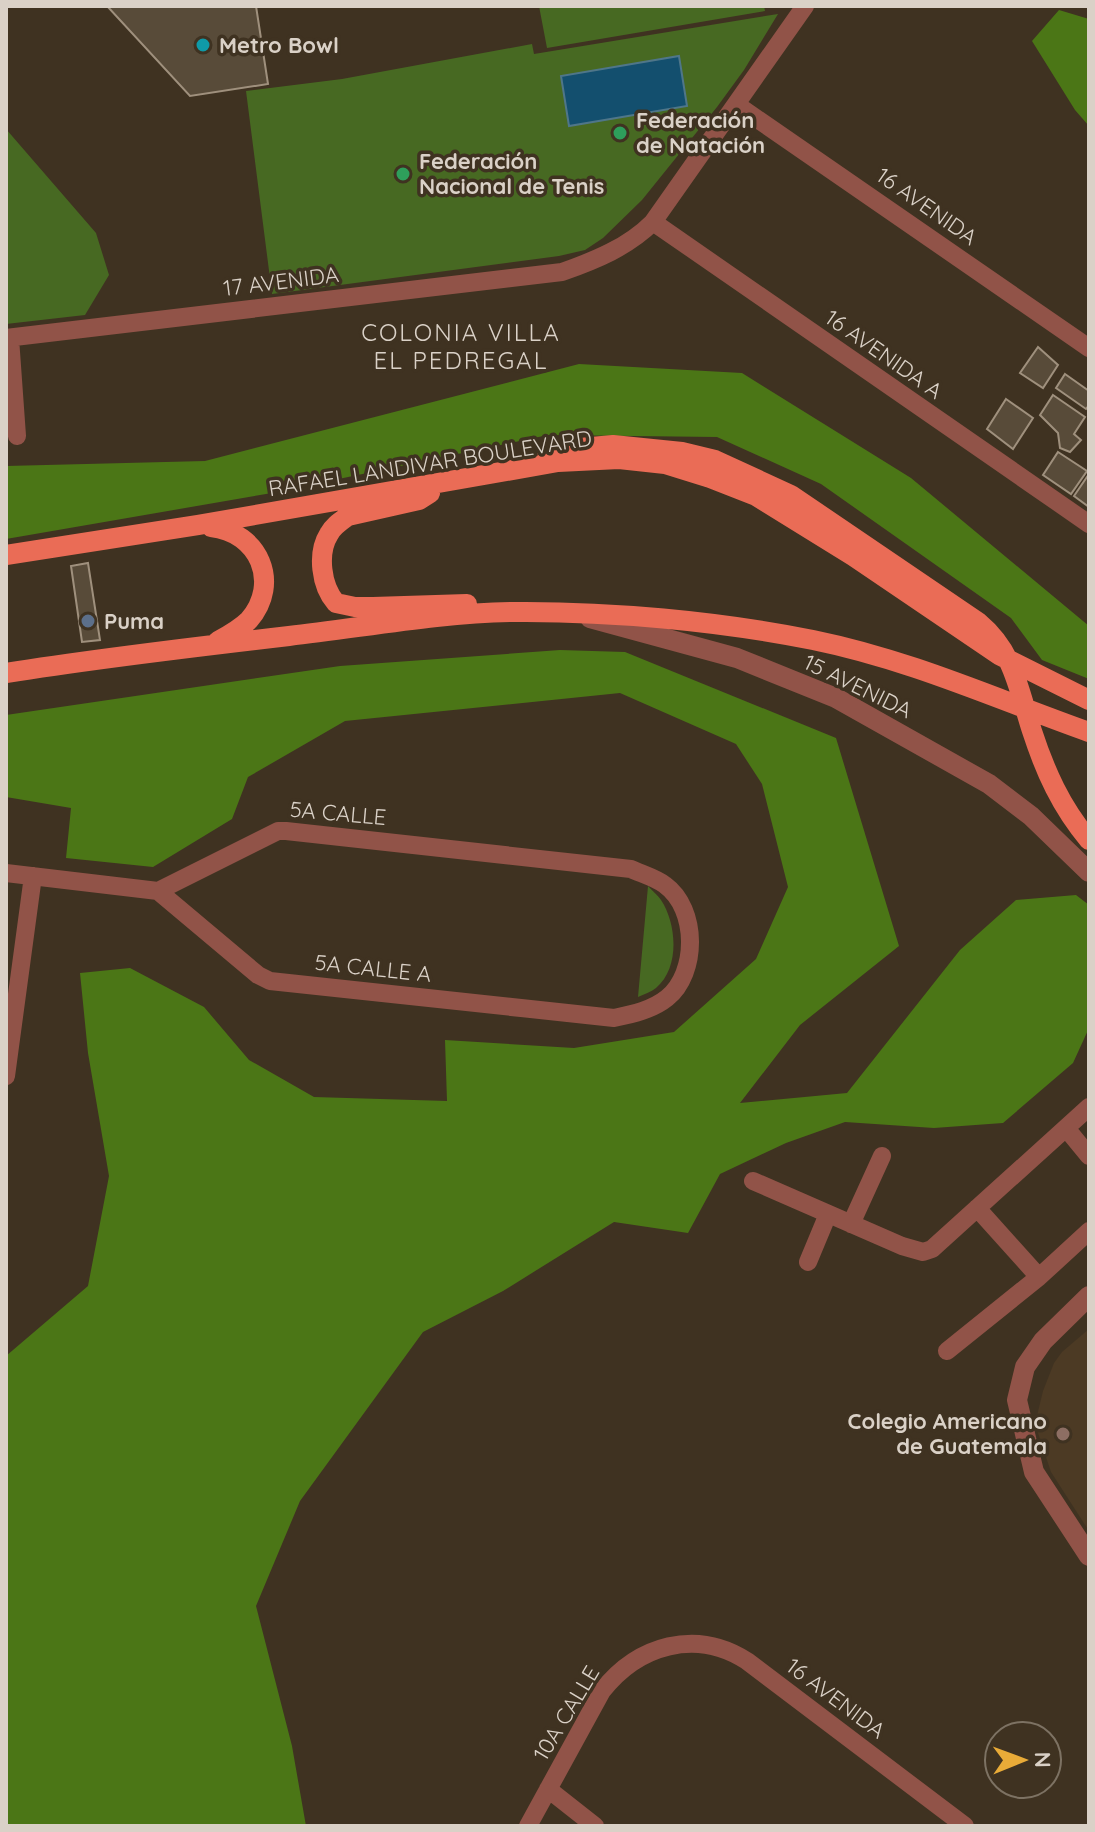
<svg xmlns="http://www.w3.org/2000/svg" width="1095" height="1832" viewBox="0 0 1095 1832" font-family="Quicksand,sans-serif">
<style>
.built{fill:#4c3a24}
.green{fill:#476922}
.forest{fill:#4b7616}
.water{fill:#134f6e;stroke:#4f7689;stroke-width:2}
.building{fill:#584b39;stroke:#9f907d;stroke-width:2}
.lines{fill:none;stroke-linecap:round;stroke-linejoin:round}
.minor{stroke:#915348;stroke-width:18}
.tertiary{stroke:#915348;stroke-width:20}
.primary{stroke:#ea6c56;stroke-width:20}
.culture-dot{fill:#0f9aa8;stroke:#3f3221;stroke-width:3}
.leisure-dot{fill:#2e9e5b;stroke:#3f3221;stroke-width:3}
.service-dot{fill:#5c6f8a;stroke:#3f3221;stroke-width:3}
.education-dot{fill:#8d6e63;stroke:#3f3221;stroke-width:3}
.labels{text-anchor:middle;stroke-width:7;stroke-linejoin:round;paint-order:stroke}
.poi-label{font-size:22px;font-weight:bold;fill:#dad1c7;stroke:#3f3221;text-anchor:start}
.street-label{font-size:22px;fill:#dad1c7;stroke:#3f3221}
.neighbourhood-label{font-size:24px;letter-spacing:2px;fill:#dad1c7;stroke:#3f3221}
</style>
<rect width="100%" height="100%" fill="#3f3221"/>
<!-- built -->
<path class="built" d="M1089,1329V1531L1051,1472L1035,1424L1043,1391L1054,1363L1062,1352Z"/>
<!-- green -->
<path class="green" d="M539,6H764L765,11L547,48Z
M778,14L744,70L717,107L642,200L603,238L585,250L559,256L272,294L246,91L342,79L532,44L534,54Z
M6,129L96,233L109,275L85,315L6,324Z
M648,886C652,891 658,895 661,900C677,924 680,968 656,988C651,992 644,994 638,997Z"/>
<!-- forest -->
<path class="forest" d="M1059,10L1089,19V126L1075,110L1032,41Z
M579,364L742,373L911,478L1089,626V679L1042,660L1011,618L821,484L717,437L548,435L272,493L6,539V466L205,461Z
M560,650L625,652L836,738L899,946L800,1025L740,1103L847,1093L960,950L1016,900L1076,895L1089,905V1028L1073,1063L1003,1123L934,1128L845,1122L786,1143L720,1174L688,1233L614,1222L503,1291L423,1332L300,1501L256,1606L292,1746L306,1826H6V1356L88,1286L109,1176L88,1053L80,973L130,968L204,1007L249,1060L314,1097L447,1101L445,1040L574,1048L674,1032L756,959L788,887L762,784L736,744L620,693L345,721L248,777L232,819L153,867L66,858L71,808L6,797V715L340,666Z"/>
<!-- water -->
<path class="water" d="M679,56L687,106L569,126L561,76Z"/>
<!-- building -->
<path class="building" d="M107,6H256L268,84L190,96Z
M1038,347L1058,365L1043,388L1020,373Z
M1065,374L1089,391V405L1086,409L1056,388Z
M1053,395L1085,417L1074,434L1081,440L1070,452L1060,448L1058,433L1040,415Z
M1006,399L1033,418L1013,449L987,429Z
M1058,452L1087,471L1071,494L1043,475Z
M1089,474V507L1074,496Z
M88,563L100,640L82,642L71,566Z"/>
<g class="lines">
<!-- minor -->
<path class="minor" d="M737,105L1089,348
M653,222L1089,524
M6,338L562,272C596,260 628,247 653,222L805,6
M10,338L17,436
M6,873L158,891L278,831H286L631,869C642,874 656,878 665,885C698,909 698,973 667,998C652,1010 633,1014 614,1018L270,981L258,975L158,891
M6,1076L33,876
M1066,1128L1089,1156
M753,1181L902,1246L923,1252L932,1249L1089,1107
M851,1224L882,1156
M808,1262L828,1214
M1039,1277L1089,1231
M947,1351L1039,1277L977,1208
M548,1789L595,1826
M528,1826L602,1691C638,1645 696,1628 747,1661L965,1826"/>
<!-- tertiary -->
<path class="tertiary" d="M590,618L737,658L836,698L989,784L1031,816L1089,872
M1089,1296L1043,1341L1025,1367L1017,1400L1034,1472L1089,1556"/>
<!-- primary -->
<path class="primary" d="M547,451L613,445L682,452L715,460L791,495L978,622C1014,652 1018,688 1032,731C1045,771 1061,807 1089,840
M430,493L419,500L348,516C341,521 333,526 329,534C317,553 321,586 336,603L355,607H373L467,604
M211,527C259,532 281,583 249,620C240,629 229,635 218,641
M6,555L198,525L558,462L619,459L665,464L710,478L756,496L853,556L999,655L1089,700
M6,673C100,658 194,647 289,636C361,628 440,613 512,612C609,611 718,621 813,640C911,660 996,699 1089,732"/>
</g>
<!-- markers -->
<circle class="culture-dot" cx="203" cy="45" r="8"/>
<g class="leisure-dot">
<circle cx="620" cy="133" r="8"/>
<circle cx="403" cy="174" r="8"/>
</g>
<circle class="service-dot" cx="88" cy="621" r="8"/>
<circle class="education-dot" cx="1063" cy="1434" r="8"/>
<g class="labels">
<!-- poi labels -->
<g class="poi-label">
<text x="219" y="53">Metro Bowl</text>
<text x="636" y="128">Federación<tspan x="636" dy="25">de Natación</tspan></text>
<text x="419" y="169">Federación<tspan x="419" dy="25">Nacional de Tenis</tspan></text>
<text x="104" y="629">Puma</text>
<text x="1047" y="1429" text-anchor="end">Colegio Americano<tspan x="1047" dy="25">de Guatemala</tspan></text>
</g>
<!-- street labels -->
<g class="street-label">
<text transform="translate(927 206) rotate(35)" y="8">16 AVENIDA</text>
<text transform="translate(281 281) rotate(-7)" y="8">17 AVENIDA</text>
<text transform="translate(884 354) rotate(35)" y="8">16 AVENIDA A</text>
<text transform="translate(430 463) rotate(-9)" y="8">RAFAEL LANDIVAR BOULEVARD</text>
<text transform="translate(858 686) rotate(26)" y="8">15 AVENIDA</text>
<text transform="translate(338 813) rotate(5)" y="8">5A CALLE</text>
<text transform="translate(373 968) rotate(6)" y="8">5A CALLE A</text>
<text transform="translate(836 1698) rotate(37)" y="8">16 AVENIDA</text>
<text transform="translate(566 1713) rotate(-59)" y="8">10A CALLE</text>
</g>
<!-- neighbourhood labels -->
<g class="neighbourhood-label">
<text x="461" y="341">COLONIA VILLA<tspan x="461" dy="28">EL PEDREGAL</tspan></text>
</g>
</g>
<!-- border -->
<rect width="1095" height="1832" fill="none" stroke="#dad1c7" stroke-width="16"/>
<!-- north arrow -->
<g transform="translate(1023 1760) rotate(89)"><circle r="38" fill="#3f3221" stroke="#7d7263" stroke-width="2"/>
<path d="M0-6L14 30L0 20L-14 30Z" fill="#e9ab38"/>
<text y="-12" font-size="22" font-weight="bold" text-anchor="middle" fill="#dad1c7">N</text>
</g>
</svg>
